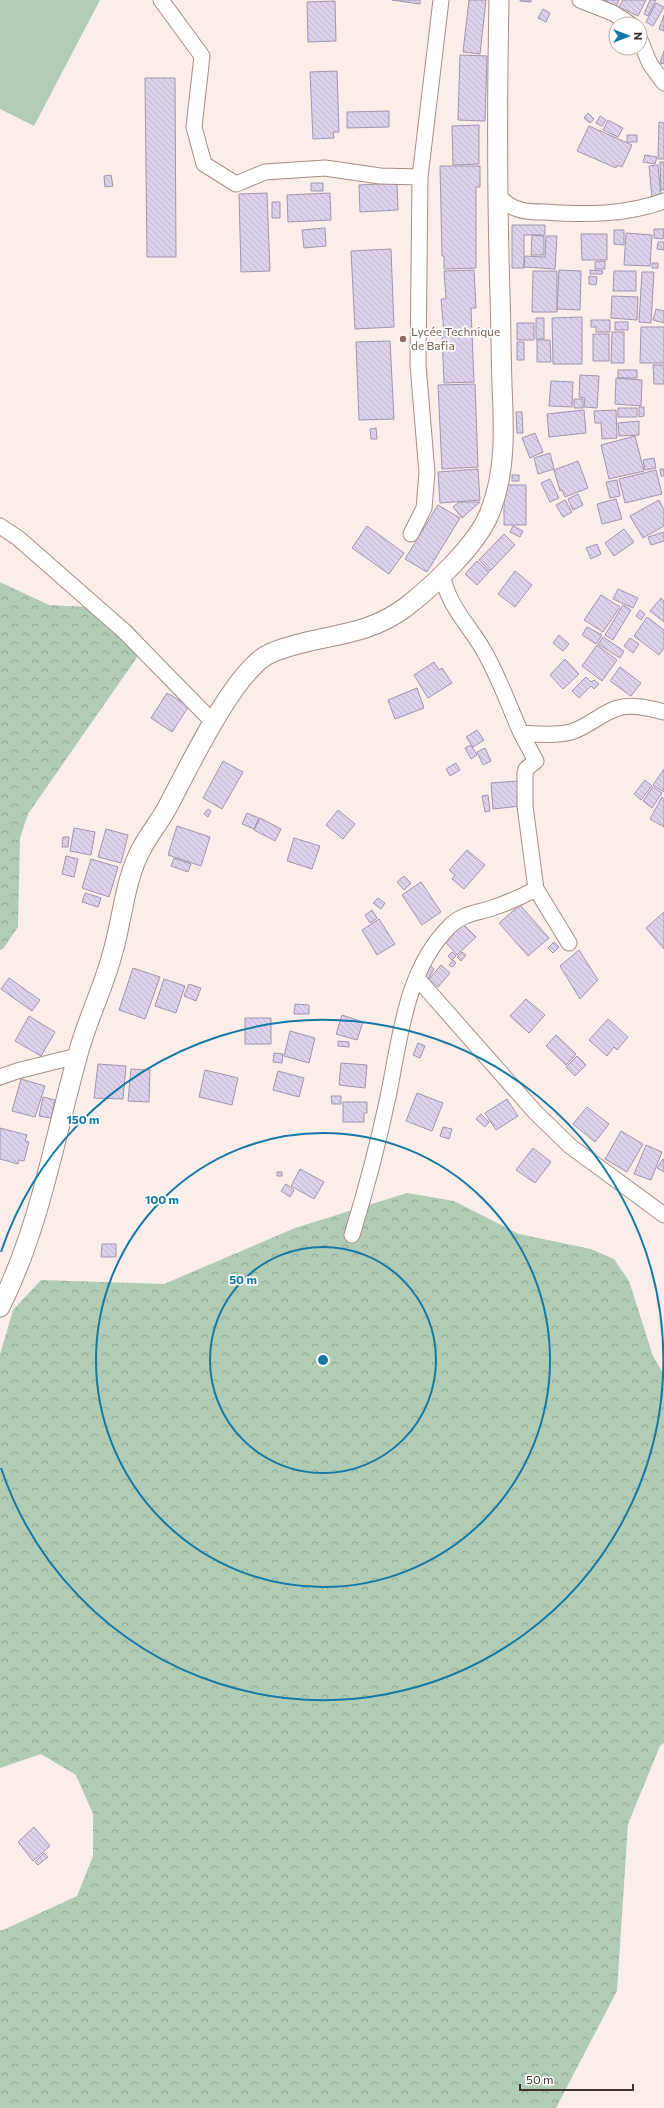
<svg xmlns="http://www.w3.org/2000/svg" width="664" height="2108" viewBox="0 0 664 2108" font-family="Commissioner,sans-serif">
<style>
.forest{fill:url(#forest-crowns)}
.pitch{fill:#b1ccb5}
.building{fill:url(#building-back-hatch);stroke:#9f95ae}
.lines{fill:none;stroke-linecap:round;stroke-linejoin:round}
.minor-casing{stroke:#a88c82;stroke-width:17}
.tertiary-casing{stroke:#a88c82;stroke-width:21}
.minor{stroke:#fff;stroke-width:15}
.tertiary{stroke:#fff;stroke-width:19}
.ring{fill:none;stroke:#1679a5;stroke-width:2}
.education-dot{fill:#8d6e63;stroke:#fff;stroke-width:1.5}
.labels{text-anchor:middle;stroke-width:3.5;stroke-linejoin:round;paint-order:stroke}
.education-label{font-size:12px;fill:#785e54;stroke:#fff;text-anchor:start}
.centre{fill:#1679a5;stroke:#fff;stroke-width:2}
.ring-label{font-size:12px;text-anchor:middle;font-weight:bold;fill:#1679a5;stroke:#fff;stroke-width:3.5;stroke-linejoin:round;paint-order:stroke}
</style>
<defs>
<pattern id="forest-crowns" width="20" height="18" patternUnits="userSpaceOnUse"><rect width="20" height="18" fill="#b1ccb5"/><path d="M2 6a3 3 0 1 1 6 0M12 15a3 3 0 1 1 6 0" fill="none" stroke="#91a694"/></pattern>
<pattern id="building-back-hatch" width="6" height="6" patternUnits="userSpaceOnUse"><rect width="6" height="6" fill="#dcd2ec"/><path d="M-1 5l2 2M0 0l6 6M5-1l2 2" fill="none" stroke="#beb5cb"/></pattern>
</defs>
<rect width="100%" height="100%" fill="#fbeeea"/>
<!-- forest -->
<path class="forest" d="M0,582L49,605L87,607L109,618L131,625L147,643L28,814L20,838L18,927L3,949L0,950Z
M407,1193L454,1201L519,1234L591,1249L614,1259L629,1281L653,1356L664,1375V1743L660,1746L628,1824L617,1991L556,2108H0V1930H3L77,1896L93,1856V1814L76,1775L41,1754L0,1768V1354L13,1310L41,1280L164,1284L295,1228Z"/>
<!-- pitch -->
<path class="pitch" d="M0,0H100L34,126L0,109Z"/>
<!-- building -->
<path class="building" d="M392,0H420V4Z
M469,0H486L480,54L463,52Z
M520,0H531V2L520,1Z
M604,0H619L616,6Z
M623,0H646L638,16L619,7Z
M650,0H656L648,16L644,14Z
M335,1L336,41L308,42L307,2Z
M656,3L664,7L653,26L646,22Z
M543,9L550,13L546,22L538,18Z
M664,15V31L659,29Z
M664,51V64L660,63Z
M460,55L487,56L485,121L458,120Z
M337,71L339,132H333L334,138L313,139L310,72Z
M145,78H175L176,257H147Z
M389,111V127L347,128V112Z
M588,113L594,119L590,123L584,118Z
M600,116L606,120L602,126L596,123Z
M608,120L623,128L618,137L603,130Z
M659,122L664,123V159H658Z
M479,125V164L453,165L452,126Z
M589,126L632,145L622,167L617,165L616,168L577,151Z
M627,135H637V142H627Z
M645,155L657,157L655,164L643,162Z
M660,162H664V190H661Z
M658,165L661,196L652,197L649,166Z
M440,166H480V187H476V268L444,269V256H442Z
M111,175L113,186L105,187L104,176Z
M311,183H323V191H311Z
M397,183L398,210L360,212L359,185Z
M267,193L270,271L241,272L239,194Z
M330,193L331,220L288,222L287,195Z
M272,202H280V218H272Z
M512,225H545V235H524V268H512Z
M325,228L326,246L304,248L302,230Z
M654,229H664L663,239L654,238Z
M614,230H624V245L614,244Z
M626,233L652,235L650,266L624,265Z
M581,234H607V260H582Z
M532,235L544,236V255H531Z
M546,236H557L555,269L524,267L525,256L545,257Z
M658,242H664V250L657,249Z
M391,249L394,327L355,329L351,251Z
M605,261V269H595V262Z
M652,263H658V268H652Z
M474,270L476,308H471L474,382L444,383L442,333H444L441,299H446L444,271Z
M559,270L581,271L580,310L557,309Z
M590,270L603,271L602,274H590Z
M533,271H557V312H532Z
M614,271H636V291H613Z
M642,272H654L651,323L639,322Z
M589,276L597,277L596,285L589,284Z
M612,296L638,297L637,320L611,318Z
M656,309L664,311V323L653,320Z
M582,317V364H553L552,318Z
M536,318H544V339H536Z
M591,320H610V332H596V327H591Z
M615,322H628V330H615Z
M517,323H534V340H517Z
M641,327H664V363H640Z
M612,332H624V363H611Z
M593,334H609V361H593Z
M537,340H550L551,362H537Z
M390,341L394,419L359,420L356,342Z
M517,342H524V360H517Z
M653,365H664V384H654Z
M618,370H637V378H618Z
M580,375L599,376L597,408L584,407L585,398L579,397Z
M616,378L642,380L641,406L615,404Z
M551,381L573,382L572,407L549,406Z
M475,384L478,467L442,469L438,385Z
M574,399H583V408H574Z
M639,407H644V416L639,417Z
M618,408H637V417H618Z
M584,410L586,433L549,437L547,414Z
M616,410L617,438L602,439L601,423H595L594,411Z
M516,412H522L523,433H517Z
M639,421V435L619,436L618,423Z
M376,428L377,439H371L370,429Z
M535,433L543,452L530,458L522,438Z
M635,436L644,471L609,479L601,445Z
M550,453L554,469L538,474L534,458Z
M654,458L656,468L645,470L643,460Z
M578,461L588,488L565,497L562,490L560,491L554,470Z
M478,469L480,500L440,503L438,472Z
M660,469H664V476H661Z
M656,470L662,494L625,503L619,479Z
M512,475H519V481H512Z
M550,479L559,498L550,502L541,483Z
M617,480L620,496L610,498L606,482Z
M504,485H526V525H504Z
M578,494L583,505L573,510L568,499Z
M616,499L622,519L602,524L597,504Z
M565,500L572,512L563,517L556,505Z
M659,500L664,510V526L643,538L630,516Z
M459,502H480L462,518L453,507Z
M438,505L460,518L427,572L405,559Z
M367,526L404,553L389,574L352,548Z
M513,526L523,531L520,537L510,532Z
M624,529L634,542L614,556L605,543Z
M664,532V541L651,545L648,537Z
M504,534L515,545L490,571L479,560Z
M597,544L601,554L591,559L586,548Z
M477,561L489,572L477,585L465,574Z
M515,571L532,585L515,607L498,594Z
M618,589L638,598L633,608L613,599Z
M601,595L620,607L603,632L584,620Z
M661,598L664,601V622L650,611Z
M623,605L631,610L613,640L605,635Z
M640,610L645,614L641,620L636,616Z
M647,617L664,630V648L659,655L634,636Z
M587,627L602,635L596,644L582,635Z
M559,635L569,644L563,651L553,643Z
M603,637L624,651L620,658L598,644Z
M630,638L639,644L633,653L624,646Z
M597,645L617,660L602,681L582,666Z
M565,659L579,674L563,689L550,675Z
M434,662L439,670L442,668L452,683L428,698L414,675Z
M620,667L641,683L631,696L610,681Z
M586,677L591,682L594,680L599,684L594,689L591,686L579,698L572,691Z
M417,688L424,708L395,719L388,700Z
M167,693L189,706L172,732L151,718Z
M477,730L484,740L473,747L466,737Z
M471,745L477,755L471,759L465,748Z
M485,748L491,761L483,765L477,752Z
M223,761L243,772L222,809L203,798Z
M456,763L460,770L450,776L446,769Z
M664,769V792L653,785Z
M645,780L652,786L641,800L634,794Z
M518,781L521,806L493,809L491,783Z
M653,787L662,793L652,808L643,801Z
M488,795L490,811L485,812L482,796Z
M662,797L664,799V827L650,819Z
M208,809L211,811L208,817L204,814Z
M338,810L355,824L343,839L326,825Z
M247,813L259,818L254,829L242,824Z
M260,818L281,829L275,841L254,830Z
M177,826L210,837L201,866L168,855Z
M74,828L95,832L91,855L70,851Z
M106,829L128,835L121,863L98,857Z
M63,837H69L68,847H62Z
M294,838L320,846L312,869L287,861Z
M467,850L485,865L464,889L452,879L455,875L449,870Z
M66,856L78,859L74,877L62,874Z
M174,858L191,864L188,872L171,866Z
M91,859L118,867L109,897L82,888Z
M404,876L411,883L404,890L397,882Z
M421,882L441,912L422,925L402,895Z
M85,893L101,898L98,907L82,902Z
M378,898L385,903L381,909L373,903Z
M520,905L549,938L528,956L499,923Z
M372,910L377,918L370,923L365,915Z
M664,912V949L646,928Z
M379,919L395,944L377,955L362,930Z
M462,923L476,937L457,955L444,940Z
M554,942L559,947L553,953L548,948Z
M579,950L598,980L580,999L560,966Z
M452,952L456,956L452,960L448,956Z
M462,952L466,955L461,961L457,957Z
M453,960L456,963L452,967L449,965Z
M429,965L434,969L428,979L422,974Z
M441,965L450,973L438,987L429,979Z
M133,968L160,977L145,1019L119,1010Z
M9,978L40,1000L32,1011L1,989Z
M164,979L185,986L176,1013L155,1006Z
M189,984L201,988L196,1001L184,996Z
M526,999L545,1015L529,1033L510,1016Z
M295,1004L309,1005V1014H294Z
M342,1015L363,1022L357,1040L336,1034Z
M29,1016L55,1032L41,1056L15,1041Z
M245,1018H271V1044H245Z
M608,1019L628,1037L617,1050L614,1047L607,1056L589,1040Z
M290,1031L315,1038L309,1063L284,1056Z
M556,1035L576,1054L566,1065L546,1046Z
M338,1041L349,1042V1047L338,1046Z
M418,1043L425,1046L420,1058L413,1055Z
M274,1053L283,1054L282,1063L273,1062Z
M577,1056L586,1065L575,1076L566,1067Z
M341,1063L367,1065L365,1088L339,1085Z
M98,1064L126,1066L123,1099L94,1098Z
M131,1069L150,1070L149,1102L128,1101Z
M205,1070L238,1078L232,1105L199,1097Z
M278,1071L304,1078L299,1097L273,1090Z
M21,1079L45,1086L35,1117L12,1111Z
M417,1093L443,1103L432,1131L406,1121Z
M331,1096H341V1104H332Z
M43,1097L55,1100L51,1118L39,1116Z
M507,1099L518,1116L496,1130L485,1113Z
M343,1102H367V1113H364V1122H343Z
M587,1107L609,1124L595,1142L573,1124Z
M481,1114L489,1122L485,1127L476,1119Z
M443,1127L452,1129L449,1139L440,1136Z
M0,1128L27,1135L25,1141L29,1142L24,1161L19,1160L18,1164L0,1159Z
M621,1131L643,1144L627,1172L605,1159Z
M646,1145L662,1152L651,1180L634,1174Z
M533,1148L551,1162L535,1183L516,1170Z
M663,1159L664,1160V1172L657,1168Z
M300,1169L324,1182L314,1199L291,1186Z
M277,1172H282V1176H277Z
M286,1184L294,1190L290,1197L281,1191Z
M102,1244H116V1257H101Z
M34,1827L50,1846L33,1861L18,1842Z
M44,1853L48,1857L38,1865L35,1862Z"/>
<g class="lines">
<defs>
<path id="minor" d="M161,0L202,56L194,127L204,164L236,184L265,172L325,168L380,176L420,177
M580,0L613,13L630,24
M640,40L650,64L664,83
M498,195C503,200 508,206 515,208C524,212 535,212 545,212C586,215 626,215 664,201
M0,526L18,538L124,631L214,723
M411,534L424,508L427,473L418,365L420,177L441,0
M442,574C449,608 468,623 484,651C499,677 509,706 521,733C537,734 555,736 571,732C588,727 601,713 618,708C633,704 649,708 664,712
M536,889L569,943
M417,978L535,1112L570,1146L664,1215
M0,1077L17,1071L77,1056
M352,1235C366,1190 378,1144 388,1097C400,1040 405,970 450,926C460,915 476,913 489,909C505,904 521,897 536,889L525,806V773L526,769L536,761L521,733"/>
<path id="tertiary" d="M0,1307C40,1227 54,1140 78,1054C87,1020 103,989 112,955C123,919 124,879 143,846C150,833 160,821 167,808C187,771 235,668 271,653C318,633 362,640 406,607C433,586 478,544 490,512C506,472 504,428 502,385C501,355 501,325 500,295C497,196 497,98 499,0"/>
</defs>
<!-- minor casing -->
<use href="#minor" class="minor-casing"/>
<!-- tertiary casing -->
<use href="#tertiary" class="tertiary-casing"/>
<!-- minor -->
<use href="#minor" class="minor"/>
<!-- tertiary -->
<use href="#tertiary" class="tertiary"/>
</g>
<!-- distance rings -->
<g class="ring">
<circle cx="323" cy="1360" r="113"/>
<circle cx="323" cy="1360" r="227"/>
<path d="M1 1252A340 340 0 1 1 1 1468"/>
</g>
<!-- markers -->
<circle class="education-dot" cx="403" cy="339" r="4"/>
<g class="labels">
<!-- education labels -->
<g class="education-label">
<text x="411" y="336">Lycée Technique<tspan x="411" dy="14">de Bafia</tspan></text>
</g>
</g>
<circle cx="323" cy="1360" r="6" class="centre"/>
<g class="ring-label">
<text x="83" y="1124">150 m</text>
<text x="162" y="1204">100 m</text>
<text x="243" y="1284">50 m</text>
</g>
<!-- north arrow -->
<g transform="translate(628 36) rotate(90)"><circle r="19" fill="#ffffff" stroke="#b2adac"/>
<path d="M0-3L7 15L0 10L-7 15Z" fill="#1679a5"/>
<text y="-6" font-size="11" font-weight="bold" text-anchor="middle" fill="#3e332f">N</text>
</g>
<!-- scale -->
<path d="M520 2084v6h113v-6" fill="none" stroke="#3e332f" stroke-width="2"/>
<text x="526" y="2084" font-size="12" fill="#3e332f" stroke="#ffffff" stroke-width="3" paint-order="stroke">50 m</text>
</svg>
